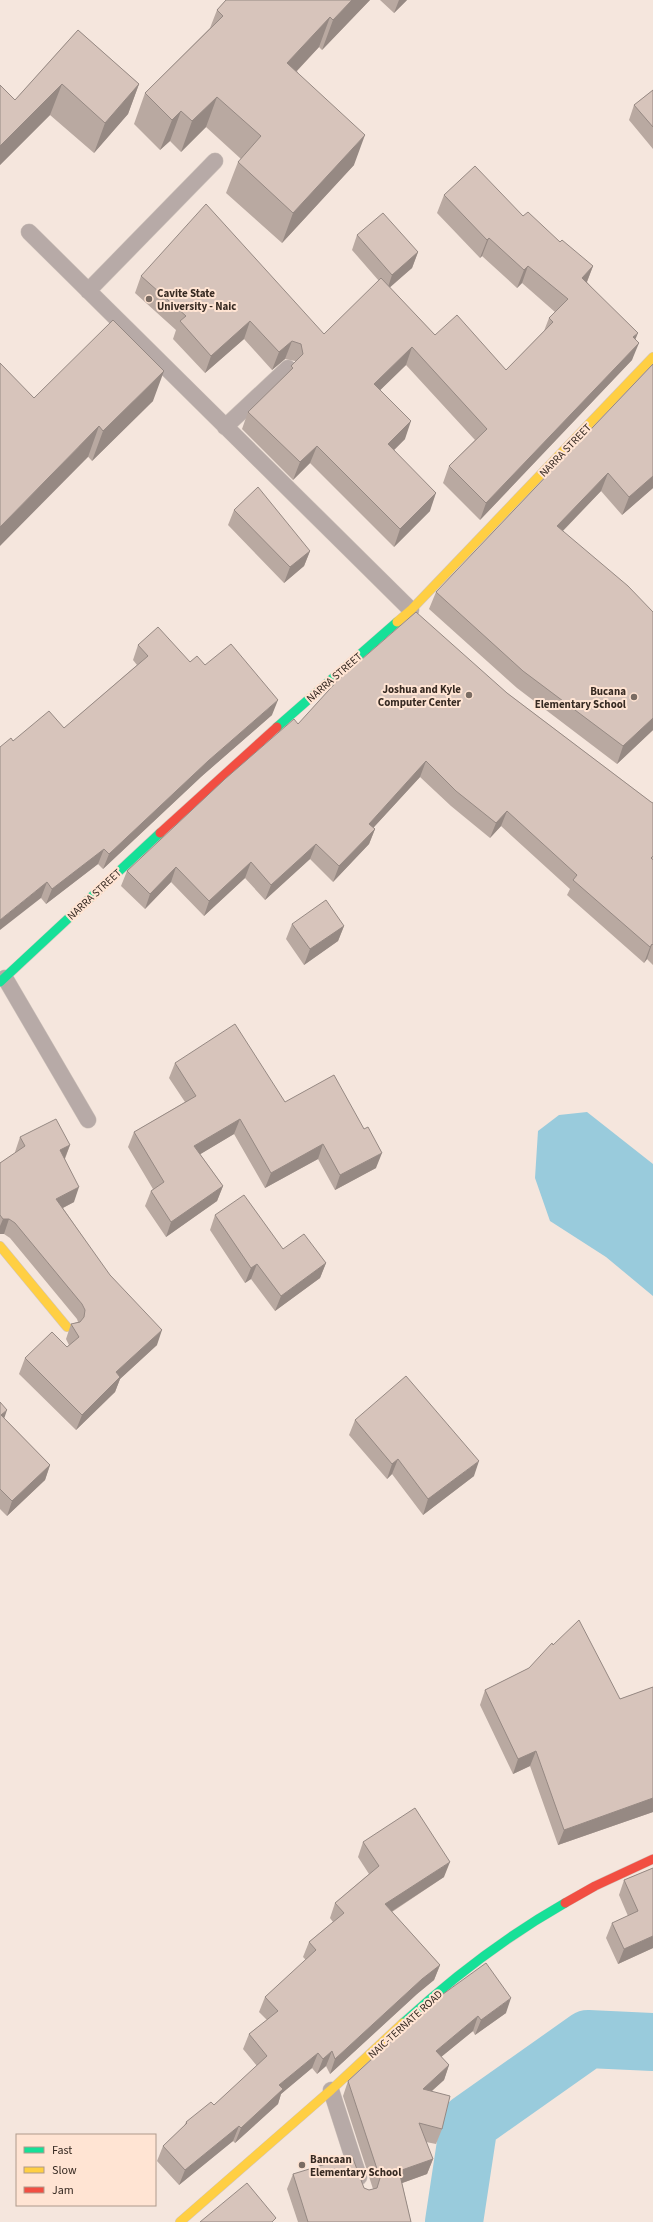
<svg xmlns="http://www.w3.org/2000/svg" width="653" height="2222" viewBox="0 0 653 2222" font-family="'Source Sans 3',sans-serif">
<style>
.water{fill:#99cbdc}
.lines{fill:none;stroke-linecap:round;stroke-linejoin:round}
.river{stroke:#99cbdc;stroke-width:58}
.lane-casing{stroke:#d1c5bd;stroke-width:17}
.fast-casing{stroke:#d1c5bd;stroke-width:10}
.slow-casing{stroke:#d1c5bd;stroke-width:10}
.jam-casing{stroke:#d1c5bd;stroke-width:10}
.lane{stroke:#b7aaa7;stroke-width:16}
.fast{stroke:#16e098;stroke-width:9}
.slow{stroke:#ffcf43;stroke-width:9}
.jam{stroke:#f24e42;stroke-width:9}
.wall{fill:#b9a9a1}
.shaded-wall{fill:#968983}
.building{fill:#d7c4bb;stroke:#968983}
.poi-dot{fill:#7a6c63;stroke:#ffe4d3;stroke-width:1.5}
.labels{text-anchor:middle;stroke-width:4;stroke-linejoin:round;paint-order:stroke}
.poi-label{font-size:11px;font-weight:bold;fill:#372a22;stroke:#ffe4d3;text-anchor:start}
.street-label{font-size:11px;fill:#372a22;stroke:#ffe4d3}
</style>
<rect width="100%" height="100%" fill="#f5e6dd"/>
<!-- water -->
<path class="water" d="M587,1112L653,1164V1296L606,1257L550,1221L535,1178L538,1131L559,1115Z"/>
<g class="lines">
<!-- river -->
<path class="river" d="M454,2222L469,2123L588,2039L653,2042"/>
<defs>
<path id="lane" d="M29,232L411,610
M88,291L215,161
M225,427L288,368
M5,978L88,1120
M331,2090L359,2177"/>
<path id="fast" d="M277,727L397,622
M0,982L160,833
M403,2023C452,1978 507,1936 565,1903"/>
<path id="slow" d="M397,622L411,610L653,357
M0,1246L67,1327
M180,2222L331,2090L403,2023"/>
<path id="jam" d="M160,833L277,727
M565,1903L595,1886L653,1859"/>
</defs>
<!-- lane casing -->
<use href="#lane" class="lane-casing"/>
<!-- fast casing -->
<use href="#fast" class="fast-casing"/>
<!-- slow casing -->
<use href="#slow" class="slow-casing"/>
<!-- jam casing -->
<use href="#jam" class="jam-casing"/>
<!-- lane -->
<use href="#lane" class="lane"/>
<!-- fast -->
<use href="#fast" class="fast"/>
<!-- slow -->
<use href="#slow" class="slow"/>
<!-- jam -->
<use href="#jam" class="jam"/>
</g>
<!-- wall -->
<path class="wall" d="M226,0H370L322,50L319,47L297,71L354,165L282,243L226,193L238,162L241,159L206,127L181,152L170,141L160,150L134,124L145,93L210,28L217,10Z
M380,0H407L394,13Z
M78,30L139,84L128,114L94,153L50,115L0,165V85L15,100Z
M653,90V149L629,120L634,105Z
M444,195L523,216L560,242L593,266L587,282L635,339L632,360L480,520L443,483L449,466L475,440L406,365L380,390L405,439L394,450L430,511L394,547L310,463L293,480L242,429L248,412L289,372L291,366L295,362V361L285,359L272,370L244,339L205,373L173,339L176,330L135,293L141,276L324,334L379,281L352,250L357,235L418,252L412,268L389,287L435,335L506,370L544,331L549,318L555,312L522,283L517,288L482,256L480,258L437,213Z
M653,364V488L622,515L601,491L563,531L653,730L617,764L517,688L429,609L436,592Z
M34,398L153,401L92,461Z
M234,510L310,551L304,566L284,583L228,525Z
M138,645L190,662L205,665L272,715L202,776L103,869L98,864L46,904L41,898L13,741L64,728L137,665L133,660Z
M507,693L651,802L653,803V965L647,959L644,963L567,895L570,889L501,826L490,838L451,806L420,777L373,828L375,829L369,844L333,882L310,859L265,900L245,878L204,916L171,882L145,909L121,886L127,871L298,724Z
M292,924L344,926L338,941L304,965L286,939Z
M175,1063L285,1102L376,1168L335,1190L318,1159L265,1188L234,1134L200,1154L223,1186L217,1201L166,1237L145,1206L151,1191L153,1189L128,1147L134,1132L185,1102L169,1078Z
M20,1137L70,1145L65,1159L74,1202L63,1208L157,1345L120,1379L115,1392L76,1430L19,1374L25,1358L67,1347L69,1345L66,1339L71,1324L78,1322L77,1319L10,1238L4,1234H0V1163L15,1153V1152Z
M215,1215L283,1249L326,1263L320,1278L275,1311L251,1279L245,1283L210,1230Z
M0,1402L4,1418L50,1465L45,1480L7,1516L0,1509Z
M355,1420L474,1476L423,1515L392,1474L387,1479L349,1435Z
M553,1645L620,1699L653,1687V1812L558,1845L530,1766L513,1774L480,1705L485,1690L529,1668Z
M363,1842L444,1877L392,1912L440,1965L434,1980L417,1994L330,2074L326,2066L317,2074L312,2068L281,2094L278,2104L235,2143L233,2141L179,2185L157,2161L163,2146L184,2126L186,2122L214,2105L257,2066L243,2049L249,2034L267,2020L259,2012L265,1997L306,1960L303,1957L309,1942L333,1922L330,1918L335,1903L369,1874L358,1857Z
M653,1868V1948L618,1964L606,1938L612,1923L628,1916L619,1895L624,1880Z
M439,1997L506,2013L475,2035L473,2031L441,2057L449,2065L444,2080L432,2091L442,2129L436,2144L426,2142L433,2159L427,2174L402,2183L411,2222H298L287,2189L293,2174L364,2188L369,2190L373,2189L343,2096L348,2081Z"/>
<!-- shaded-wall -->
<path class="shaded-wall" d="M352,0H370L322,50L333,20Z
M399,0H407L394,13Z
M330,17L319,47L276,93L287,63Z
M62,84L50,115L0,165V146Z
M139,84L128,114L94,153L105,123Z
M217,97L206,127L181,152L192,121Z
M181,111L170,141L160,150L172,120Z
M365,135L354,165L282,243L293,213Z
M489,238L482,256L480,258L487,240Z
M418,252L412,268L387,290L392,275Z
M528,266L522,283L517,288L524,270Z
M593,266L586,284L582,278Z
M250,321L244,339L205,373L211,356Z
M638,333L631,350L633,337Z
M292,341L285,359L272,370L279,352Z
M639,343L632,360L480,520L486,503Z
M412,347L406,365L368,402L374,384Z
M164,371L153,401L92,461L103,431Z
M411,421L405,439L382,462L388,444Z
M99,426L88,457L0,546V527Z
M317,446L310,463L293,480L300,462Z
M608,473L601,491L550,544L557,526Z
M653,476V488L622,515L629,497Z
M436,493L430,511L394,547L400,529Z
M310,551L304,566L284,583L290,567Z
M278,700L272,715L202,776L103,869L109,854L208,761Z
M653,718V730L617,764L623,746Z
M426,761L420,777L363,839L369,824Z
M507,811L501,826L490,838L496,823Z
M375,829L369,844L333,882L339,866Z
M316,844L310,859L265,900L271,885Z
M104,849L98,864L46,904L52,889Z
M251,862L245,878L204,916L209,901Z
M176,867L171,882L145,909L150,894Z
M47,882L41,898L0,930V920Z
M344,926L338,941L304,965L310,949Z
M652,944L647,959L644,963L650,947Z
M240,1119L234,1134L189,1161L194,1146Z
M323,1144L318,1159L265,1188L271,1173Z
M70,1145L64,1160L60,1150Z
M382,1153L376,1168L335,1190L340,1175Z
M223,1186L217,1201L166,1237L171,1222Z
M79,1187L74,1202L51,1214L56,1199Z
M3,1219H9L4,1234H0V1226Z
M326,1263L320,1278L275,1311L281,1296Z
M257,1264L251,1279L245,1283L251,1268Z
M162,1330L157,1345L120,1379L115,1392L76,1430L82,1415L116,1372Z
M7,1410L2,1425L1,1415Z
M398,1459L392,1474L387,1479L392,1464Z
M479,1461L474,1476L423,1515L428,1499Z
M50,1465L45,1480L7,1516L12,1501Z
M536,1751L530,1766L513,1774L518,1759Z
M653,1798V1812L558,1845L564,1830Z
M450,1862L444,1877L380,1919L385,1904Z
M653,1936V1948L618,1964L624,1949Z
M440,1965L434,1980L417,1994L330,2074L335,2059L422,1979Z
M511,1998L506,2013L475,2035L481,2020Z
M478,2016L473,2031L430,2066L436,2051Z
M332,2051L326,2066L317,2074L323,2059Z
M318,2053L312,2068L281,2094L278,2104L235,2143L241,2128L279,2085Z
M449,2065L444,2080L417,2104L423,2089Z
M239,2126L233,2141L179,2185L185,2170Z
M433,2159L427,2174L394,2186L399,2171Z"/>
<!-- building -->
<path class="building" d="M226,0H352L333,20L330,17L287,63L365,135L293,213L238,162L261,136L217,97L192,121L181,111L172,120L145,93L223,16L217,10Z
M78,30L139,84L105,123L62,84L0,146V85L15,100Z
M653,90V127L634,105Z
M475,166L523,216L528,212L560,242L562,240L593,266L582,278L638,333L633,337L639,343L486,503L449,466L487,429L412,347L374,384L411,421L388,444L436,493L400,529L317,446L300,462L248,412L293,368L291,366L303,354L301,344L292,341L279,352L250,321L211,356L180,321L186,316L141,276L206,204L324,334L381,278L435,335L457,315L506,370L553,322L549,318L568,299L528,266L524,270L489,238L487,240L444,195Z
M383,213L418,252L392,275L357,235Z
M113,320L164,371L103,431L99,426L0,527V363L34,398Z
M653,364V476L629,497L608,473L557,526L628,586L653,612V718L623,746L523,671L436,592Z
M258,487L310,551L290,567L234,510Z
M416,612L507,693L651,802L653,803V856L651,858L653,860V945L652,944L650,947L573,880L577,875L507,811L496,823L456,791L426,761L369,824L375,829L339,866L316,844L271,885L251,862L209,901L176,867L150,894L127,871L225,779L294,719L298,724L338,680Z
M158,627L190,662L197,656L205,665L231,644L278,700L208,761L109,854L104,849L52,889L47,882L0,920V747L11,738L13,741L49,711L64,728L148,656L138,645Z
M326,900L344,926L310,949L292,924Z
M235,1024L285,1102L334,1075L364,1129L368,1127L382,1153L340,1175L323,1144L271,1173L240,1119L194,1146L223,1186L171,1222L151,1191L164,1182L134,1132L196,1096L175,1063Z
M56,1119L70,1145L60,1150L79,1187L56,1199L110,1275L162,1330L116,1372L120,1377L82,1415L25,1358L52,1332L67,1347L79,1337L71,1324L80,1322L84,1317L85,1310L82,1304L15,1223L9,1219H3L0,1215V1163L25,1146L20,1137Z
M244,1195L283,1249L304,1234L326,1263L281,1296L257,1264L251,1268L215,1215Z
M406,1376L479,1461L428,1499L398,1459L392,1464L355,1420Z
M0,1402L7,1410L1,1415L50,1465L12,1501L0,1489Z
M579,1620L620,1699L653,1687V1798L564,1830L536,1751L518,1759L485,1690L529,1668L552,1643L553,1645Z
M415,1808L450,1862L385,1904L440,1965L422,1979L335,2059L332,2051L323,2059L318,2053L279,2085L283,2089L241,2128L239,2126L185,2170L163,2146L187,2123L186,2122L211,2102L214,2105L267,2056L249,2034L278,2011L265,1997L316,1950L309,1942L344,1913L335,1903L379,1866L363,1842Z
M653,1868V1936L624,1949L612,1923L638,1911L624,1880Z
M486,1963L511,1998L481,2020L478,2016L436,2051L449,2065L423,2089L450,2096L442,2129L419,2123L433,2159L399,2171L411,2222H308L293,2174L352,2156L364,2188L369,2190L377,2188L380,2178L348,2081L439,1997Z
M247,2183L276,2218L272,2222H200Z"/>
<!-- markers -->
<g class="poi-dot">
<circle cx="149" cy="299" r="4"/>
<circle cx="469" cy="695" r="4"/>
<circle cx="634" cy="697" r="4"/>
<circle cx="302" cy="2165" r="4"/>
</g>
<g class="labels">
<!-- poi labels -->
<g class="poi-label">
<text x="157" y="297">Cavite State<tspan x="157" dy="13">University - Naic</tspan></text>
<text x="461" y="693" text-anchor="end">Joshua and Kyle<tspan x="461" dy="13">Computer Center</tspan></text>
<text x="626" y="695" text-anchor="end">Bucana<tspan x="626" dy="13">Elementary School</tspan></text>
<text x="310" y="2163">Bancaan<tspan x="310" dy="13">Elementary School</tspan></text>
</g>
<!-- street labels -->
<g class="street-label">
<text transform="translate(565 450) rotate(-46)" y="4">NARRA STREET</text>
<text transform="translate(334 677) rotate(-41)" y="4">NARRA STREET</text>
<text transform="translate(94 894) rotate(-43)" y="4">NARRA STREET</text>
<text transform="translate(405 2024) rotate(-42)" y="4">NAIC-TERNATE ROAD</text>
</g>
</g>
<!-- legend -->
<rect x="16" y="2134" width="140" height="72" fill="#ffe4d3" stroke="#af9a8c"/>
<rect x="24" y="2147" width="20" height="6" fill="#16e098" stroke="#af9a8c"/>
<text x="52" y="2154" font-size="12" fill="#372a22">Fast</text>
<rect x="24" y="2167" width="20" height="6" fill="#ffcf43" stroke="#af9a8c"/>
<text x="52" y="2174" font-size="12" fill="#372a22">Slow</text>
<rect x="24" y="2187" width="20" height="6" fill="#f24e42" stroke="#af9a8c"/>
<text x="52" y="2194" font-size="12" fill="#372a22">Jam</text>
</svg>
